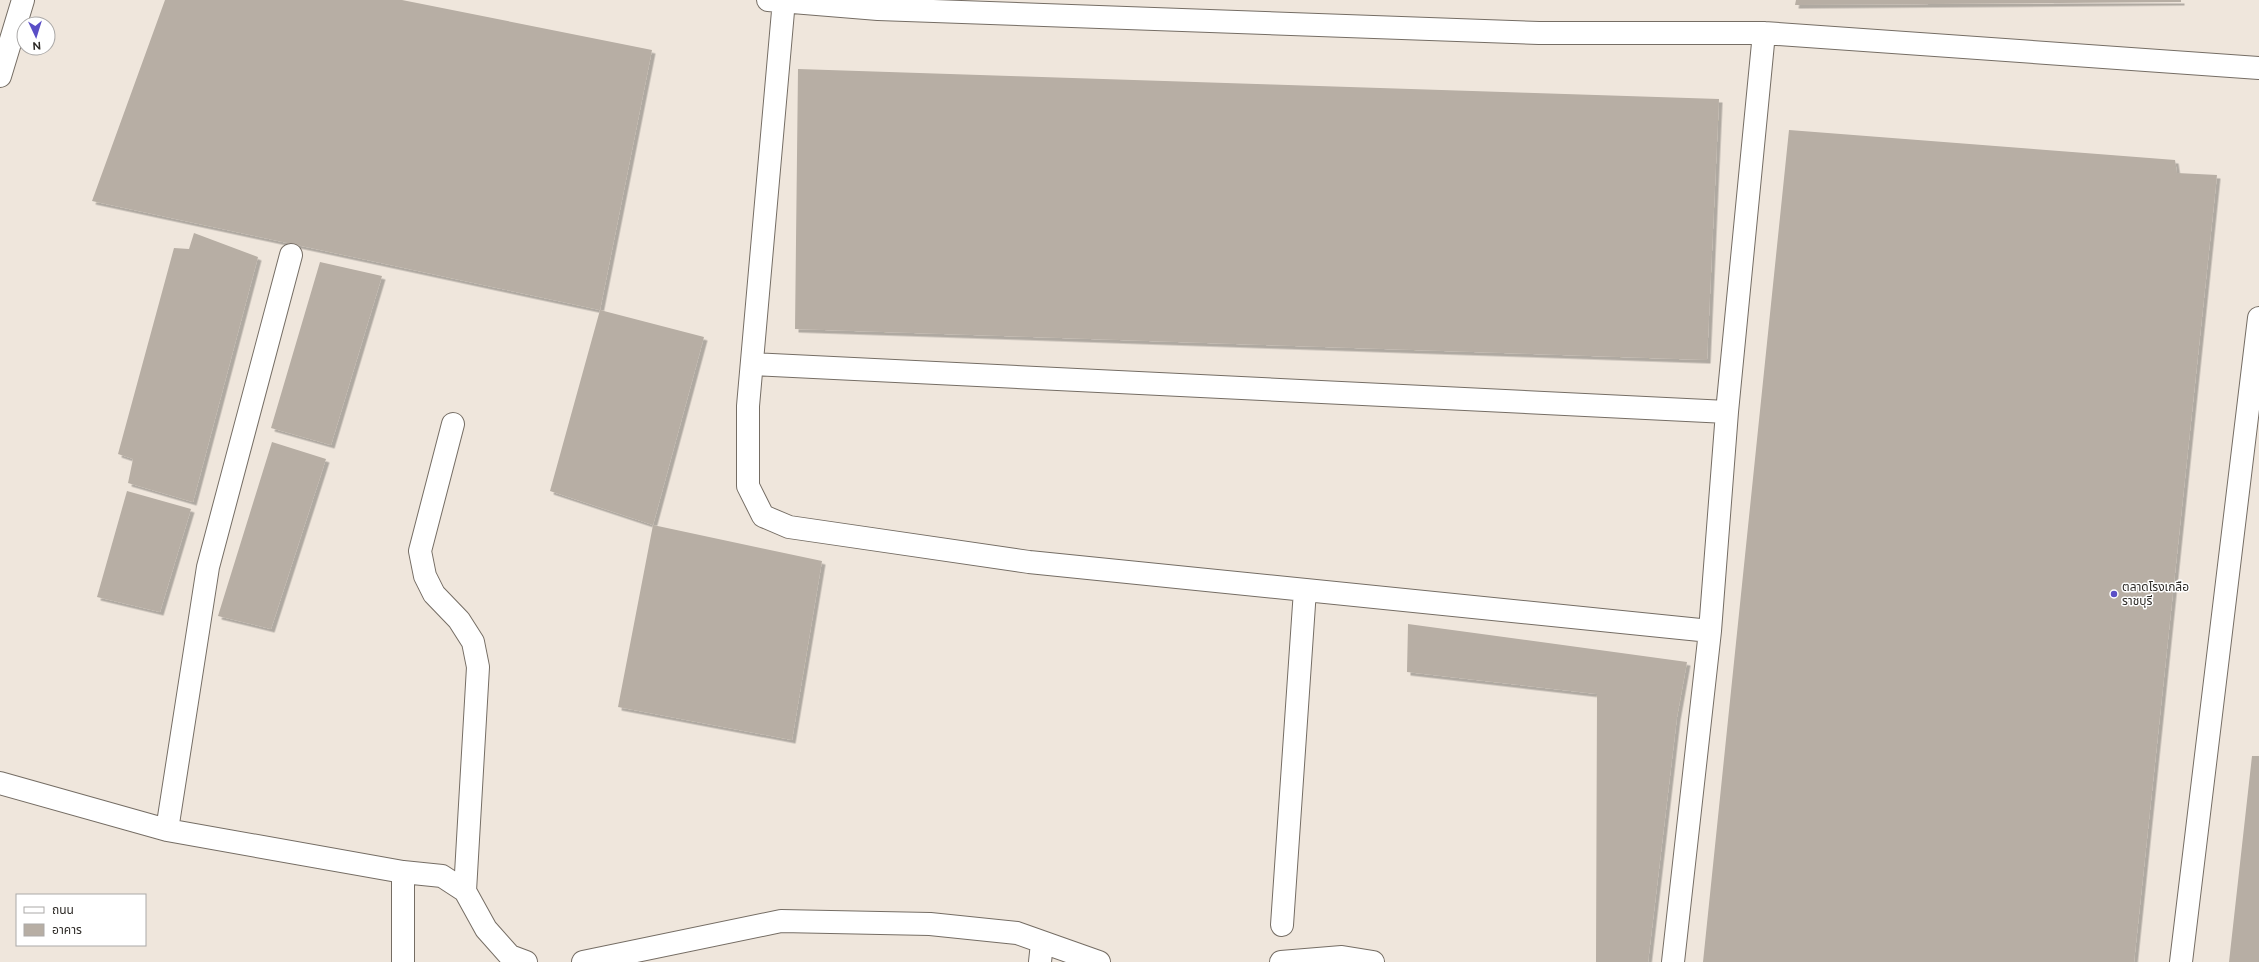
<svg xmlns="http://www.w3.org/2000/svg" width="2259" height="962" viewBox="0 0 2259 962" font-family="Figtree,'Noto Sans Thai',sans-serif">
<style>
.building{fill:#b7aea4;filter:url(#shadow)}
.lines{fill:none;stroke-linecap:round;stroke-linejoin:round}
.minor-casing{stroke:#756d64;stroke-width:24}
.minor{stroke:#fff;stroke-width:22}
.poi-dot{fill:#5a4ec6;stroke:#fff;stroke-width:1.5}
.labels{text-anchor:middle;stroke-width:3;stroke-linejoin:round;paint-order:stroke}
.poi-label{font-size:12px;fill:#2c2925;stroke:#fff;text-anchor:start}
</style>
<defs>
<filter id="shadow"><feDropShadow dx="3.5" dy="3.5" stdDeviation="0" flood-color="#0004"/></filter>
</defs>
<rect width="100%" height="100%" fill="#efe6dc"/>
<!-- building -->
<path class="building" d="M165,0H402L652,50L600,310L92,201Z
M1796,0H2181V2L1795,5Z
M798,69L1719,99L1707,360L795,329Z
M1789,130L2175,160L2177,173L2217,175L2134,962H1703Z
M194,233L258,257L193,502L128,483L133,459L118,454L174,248L189,249Z
M320,262L382,276L331,445L271,428Z
M600,310L704,337L653,525L822,561L792,740L618,707L653,525L550,491Z
M272,442L326,459L271,629L218,616Z
M127,491L191,509L160,612L97,597Z
M1408,624L1687,662L1677,717L1648,962H1596L1597,694L1407,672Z
M2252,756H2259V962H2229Z"/>
<g class="lines">
<defs>
<path id="minor" d="M768,0L878,9L1539,33H1764L2259,68
M784,0L748,406V486L763,516L789,527L1029,562L1710,631
M0,76L23,0
M752,364L1727,412
M453,424L420,551L425,576L434,594L459,620L473,642L478,667L465,891
M0,783L167,830L403,872L442,876L465,891L486,929L510,956L526,962
M167,830L208,567L291,255
M403,872V962
M1282,925L1305,590
M583,962L781,921L930,924L1017,933L1099,962
M1040,962L1042,943
M1281,962L1342,957L1373,962
M1673,962L1710,631L1727,412L1764,33
M2181,962L2259,318"/>
</defs>
<!-- minor casing -->
<use href="#minor" class="minor-casing"/>
<!-- minor -->
<use href="#minor" class="minor"/>
</g>
<!-- markers -->
<circle class="poi-dot" cx="2114" cy="594" r="4"/>
<g class="labels">
<!-- poi labels -->
<g class="poi-label">
<text x="2122" y="591">ตลาดโรงเกลือ<tspan x="2122" dy="14">ราชบุรี</tspan></text>
</g>
</g>
<!-- legend -->
<rect x="16" y="894" width="130" height="52" fill="#ffffff" stroke="#aba9a8"/>
<rect x="24" y="907" width="20" height="6" fill="#ffffff" stroke="#aba9a8"/>
<text x="52" y="914" font-size="12" fill="#2c2925">ถนน</text>
<rect x="24" y="924" width="20" height="12" fill="#b7aea4" stroke="#aba9a8"/>
<text x="52" y="934" font-size="12" fill="#2c2925">อาคาร</text>
<!-- north arrow -->
<g transform="translate(36 36) rotate(176)"><circle r="19" fill="#ffffff" stroke="#aba9a8"/>
<path d="M0-3L7 15L0 10L-7 15Z" fill="#5a4ec6"/>
<text y="-6" font-size="11" font-weight="bold" text-anchor="middle" fill="#2c2925">N</text>
</g>
</svg>
